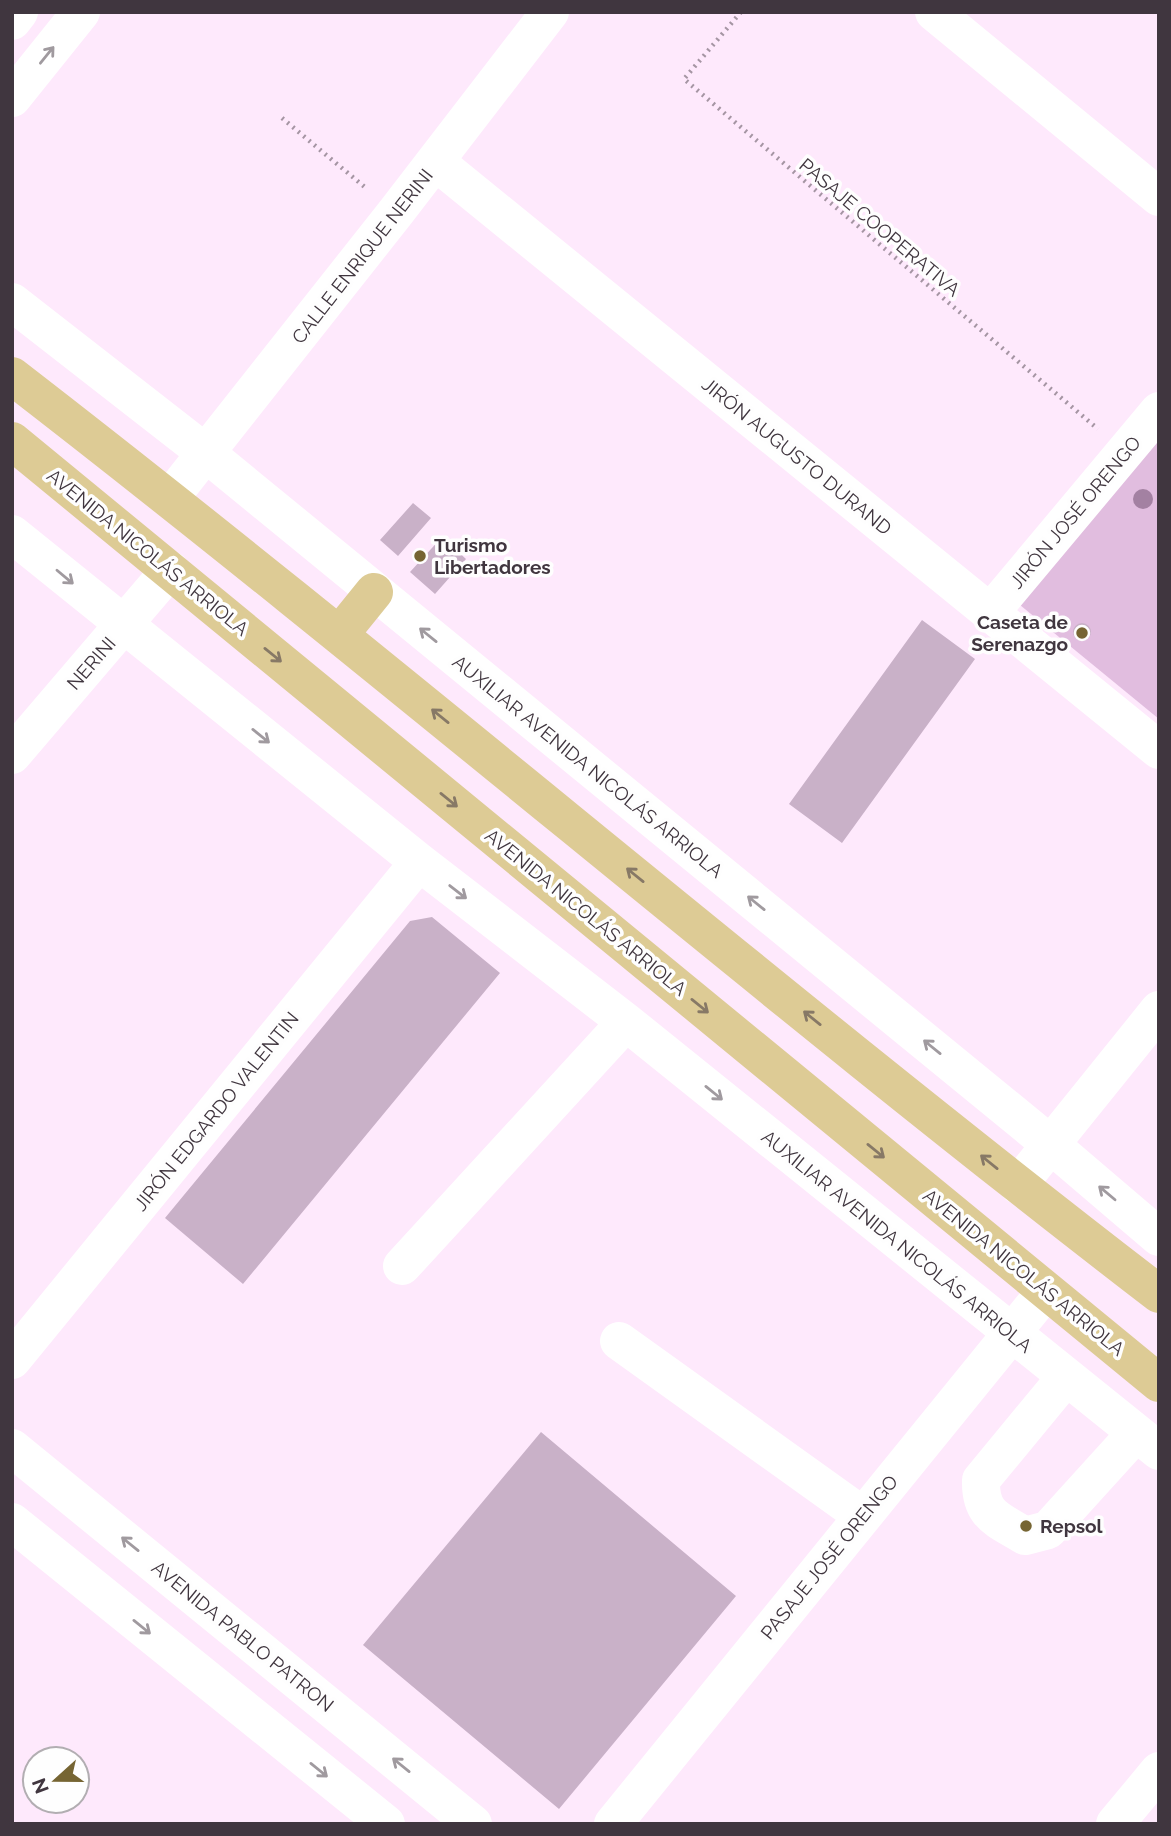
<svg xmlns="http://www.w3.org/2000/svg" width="1171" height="1836" viewBox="0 0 1171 1836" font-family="Raleway,sans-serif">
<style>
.green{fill:#e1bddf}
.building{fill:#c9b1c8}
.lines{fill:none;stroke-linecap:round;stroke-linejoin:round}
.path{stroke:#a595a3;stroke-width:4.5;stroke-dasharray:2 5;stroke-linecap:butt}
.minor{stroke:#fff;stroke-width:38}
.major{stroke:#ddcb95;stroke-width:38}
.tree{fill:#a381a2}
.oneway{stroke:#a09a9f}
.oneway2{stroke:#877966}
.poi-dot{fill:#766533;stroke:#fefefe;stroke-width:2.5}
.labels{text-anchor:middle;stroke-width:7;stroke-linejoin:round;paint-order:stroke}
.street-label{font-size:19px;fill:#40363f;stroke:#fefefe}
.poi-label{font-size:19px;font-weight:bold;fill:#40363f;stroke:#fefefe;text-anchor:start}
</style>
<rect width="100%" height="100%" fill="#fee9fc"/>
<!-- green -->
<path class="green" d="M1159,430V719L1020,605Z"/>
<!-- building -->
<path class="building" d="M413,503L431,518L398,556L380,540Z
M442,537L466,559L435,594L410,572Z
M922,620L975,659L842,843L789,804Z
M1073 632a9 9 0 1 1 18 0a9 9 0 1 1-18 0Z
M432,917L500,973L243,1284L165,1218L410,921Z
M541,1432L736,1596L559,1809L363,1645Z"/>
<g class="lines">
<!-- path -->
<path class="path" d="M741,12L684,79L1098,429
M282,118L367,189"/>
<!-- minor -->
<path class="minor" d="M934,12L1159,197
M12,21L19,12
M12,98L81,12
M436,162L1159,750
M12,302L207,454L1050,1144L1159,1237
M170,498L396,212L550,12
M12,534L419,862L626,1022L1159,1451
M990,613L1159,411
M12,755L170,570
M1018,1185L1159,1010
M402,1266L626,1022
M619,1341L863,1516
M12,1360L419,862
M1066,1377L981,1480C980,1516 998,1519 1025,1536L1048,1530L1136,1433
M12,1448L473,1824
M12,1522L386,1824
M613,1824L1046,1291
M1115,1824L1159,1771"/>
<!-- major -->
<path class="major" d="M12,376C399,675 770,995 1159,1294
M12,441L1159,1383
M340,634L374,592"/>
</g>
<!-- trees -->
<circle class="tree" cx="1143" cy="499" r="10"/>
<!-- one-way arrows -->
<defs><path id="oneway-shaft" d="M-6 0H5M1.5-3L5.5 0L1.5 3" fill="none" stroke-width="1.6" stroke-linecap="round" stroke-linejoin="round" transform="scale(1.75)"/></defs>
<g class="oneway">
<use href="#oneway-shaft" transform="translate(47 55) rotate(-51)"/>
<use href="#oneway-shaft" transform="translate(65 577) rotate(40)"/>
<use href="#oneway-shaft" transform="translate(428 635) rotate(-141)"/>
<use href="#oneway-shaft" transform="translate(261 736) rotate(39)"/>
<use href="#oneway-shaft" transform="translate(458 892) rotate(38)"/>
<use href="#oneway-shaft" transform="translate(756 903) rotate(-141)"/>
<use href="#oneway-shaft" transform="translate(932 1047) rotate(-141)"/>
<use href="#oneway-shaft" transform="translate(714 1093) rotate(39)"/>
<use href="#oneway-shaft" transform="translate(1107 1193) rotate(-140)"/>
<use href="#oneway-shaft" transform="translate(130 1544) rotate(-141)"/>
<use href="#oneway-shaft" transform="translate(142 1627) rotate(39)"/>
<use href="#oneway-shaft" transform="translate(401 1765) rotate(-141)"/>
<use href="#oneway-shaft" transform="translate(319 1770) rotate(39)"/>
</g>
<g class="oneway2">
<use href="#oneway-shaft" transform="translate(273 655) rotate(39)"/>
<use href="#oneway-shaft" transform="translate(440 716) rotate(-141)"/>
<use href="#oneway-shaft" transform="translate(449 800) rotate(39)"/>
<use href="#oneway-shaft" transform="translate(635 875) rotate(-141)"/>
<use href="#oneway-shaft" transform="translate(700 1006) rotate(39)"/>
<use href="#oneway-shaft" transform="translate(812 1018) rotate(-141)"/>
<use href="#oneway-shaft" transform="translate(876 1151) rotate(39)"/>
<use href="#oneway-shaft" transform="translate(989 1162) rotate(-141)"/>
</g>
<!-- markers -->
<g class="poi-dot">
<circle cx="420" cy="556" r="7"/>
<circle cx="1082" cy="633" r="7"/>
<circle cx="1026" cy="1526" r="7"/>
</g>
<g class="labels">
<!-- street labels -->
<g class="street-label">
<text transform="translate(880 227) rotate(40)" y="7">PASAJE COOPERATIVA</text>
<text transform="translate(362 256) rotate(-52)" y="7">CALLE ENRIQUE NERINI</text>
<text transform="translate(797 456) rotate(39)" y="7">JIRÓN AUGUSTO DURAND</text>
<text transform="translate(1075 512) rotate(-50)" y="7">JIRÓN JOSÉ ORENGO</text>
<text transform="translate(148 552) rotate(39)" y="7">AVENIDA NICOLÁS ARRIOLA</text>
<text transform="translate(91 663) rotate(-49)" y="7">NERINI</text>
<text transform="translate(588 766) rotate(39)" y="7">AUXILIAR AVENIDA NICOLÁS ARRIOLA</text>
<text transform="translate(586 912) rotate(39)" y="7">AVENIDA NICOLÁS ARRIOLA</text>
<text transform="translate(216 1111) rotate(-51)" y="7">JIRÓN EDGARDO VALENTIN</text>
<text transform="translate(897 1241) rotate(39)" y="7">AUXILIAR AVENIDA NICOLÁS ARRIOLA</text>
<text transform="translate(1024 1272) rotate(39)" y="7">AVENIDA NICOLÁS ARRIOLA</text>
<text transform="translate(829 1557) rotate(-51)" y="7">PASAJE JOSÉ ORENGO</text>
<text transform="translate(243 1636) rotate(39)" y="7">AVENIDA PABLO PATRON</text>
</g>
<!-- poi labels -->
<g class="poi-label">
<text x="434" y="552">Turismo<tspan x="434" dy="22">Libertadores</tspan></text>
<text x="1068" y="629" text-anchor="end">Caseta de<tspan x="1068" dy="22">Serenazgo</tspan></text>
<text x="1040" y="1533">Repsol</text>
</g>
</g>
<!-- border -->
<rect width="1171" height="1836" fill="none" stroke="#40363f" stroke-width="28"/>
<!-- north arrow -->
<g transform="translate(56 1780) rotate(249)"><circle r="33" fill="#fefefe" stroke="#b2aeb2" stroke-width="2"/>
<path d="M0-5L12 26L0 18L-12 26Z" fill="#766533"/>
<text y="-10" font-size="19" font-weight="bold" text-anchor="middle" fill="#40363f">N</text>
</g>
</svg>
